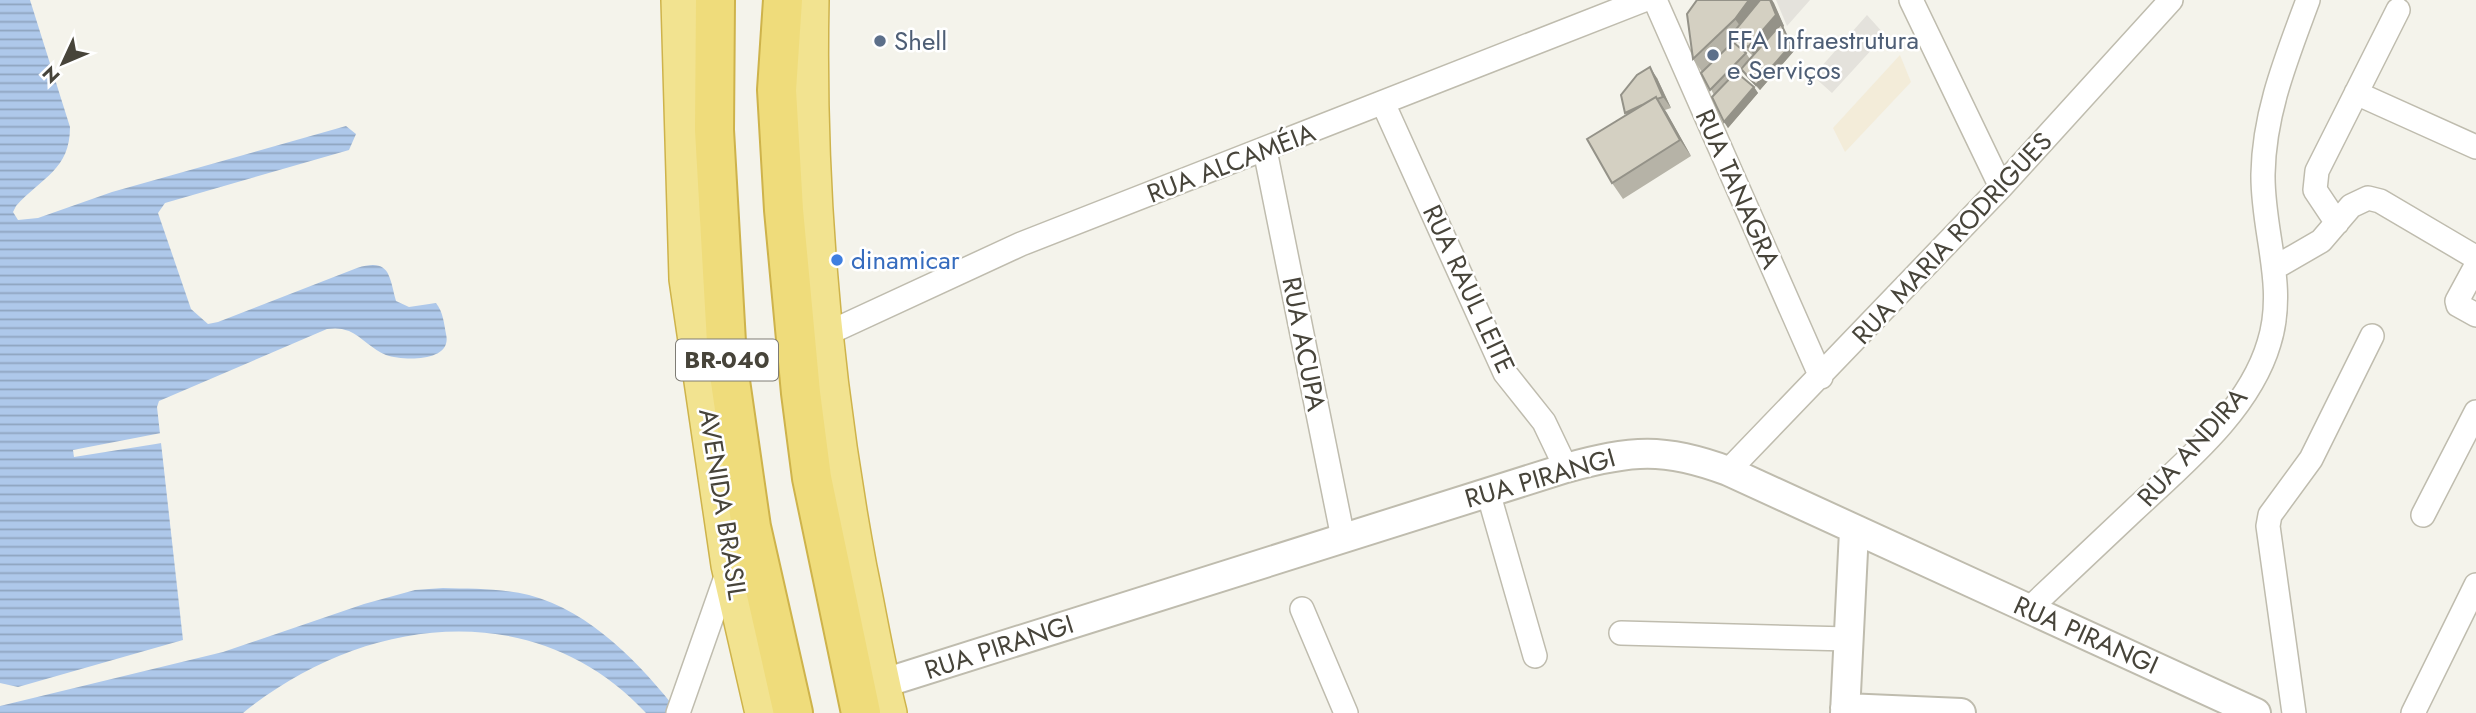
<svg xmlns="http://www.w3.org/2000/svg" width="2476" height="713" viewBox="0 0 2476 713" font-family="Jost,sans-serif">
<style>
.commercial{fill:#f3ecd9}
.industrial{fill:#e4e2dc}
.water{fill:url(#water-rules)}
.pier{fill:#f4f3eb}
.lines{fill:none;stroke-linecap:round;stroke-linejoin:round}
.minor-casing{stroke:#bfbcae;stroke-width:26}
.tertiary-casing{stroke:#bfbcae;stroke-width:32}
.trunk-casing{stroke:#ceb34b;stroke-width:40}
.motorway-casing{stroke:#ceb34b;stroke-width:42}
.minor{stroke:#fff;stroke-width:23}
.tertiary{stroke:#fff;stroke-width:28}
.trunk{stroke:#f2e390;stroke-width:37}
.motorway{stroke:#efdc7b;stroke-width:38}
.wall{fill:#b6b3a7}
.shaded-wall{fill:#949288}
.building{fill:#d4d0c2;stroke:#949288;stroke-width:2}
.service-dot{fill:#5c6f8a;stroke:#fff;stroke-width:2.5}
.shop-dot{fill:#3f7fe0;stroke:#fff;stroke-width:2.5}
.labels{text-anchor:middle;stroke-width:5;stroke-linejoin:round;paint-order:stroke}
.shield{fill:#fff;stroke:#7e7c75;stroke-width:2}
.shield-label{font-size:24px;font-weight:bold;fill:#47443a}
.service-label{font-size:26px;fill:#4e5e75;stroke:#fff;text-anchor:start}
.street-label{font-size:26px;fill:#47443a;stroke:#fff}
.shop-label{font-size:26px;fill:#366cbe;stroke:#fff;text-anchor:start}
</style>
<defs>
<pattern id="water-rules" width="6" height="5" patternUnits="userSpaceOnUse" patternTransform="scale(1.75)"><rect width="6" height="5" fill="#aec8ea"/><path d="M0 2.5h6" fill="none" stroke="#8fa4bf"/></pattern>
</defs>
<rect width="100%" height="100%" fill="#f4f3eb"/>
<!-- commercial -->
<path class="commercial" d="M1900,55L1911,82L1845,152L1833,128Z"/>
<!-- industrial -->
<path class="industrial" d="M1776,0H1810L1787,26Z
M1867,15L1885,35L1832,93L1813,76Z"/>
<!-- water -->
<path class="water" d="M0,0H30L70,127C70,170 42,177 16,206L13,212L18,220L38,218L112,192L346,126L356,134L349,150L165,203L158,213L191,309L208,324L218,322L357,268C390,258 389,275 396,301L409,307L436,303C443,312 444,323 446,334C453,362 404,361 386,355C373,350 362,337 349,331C341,328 335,328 327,329L159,401L157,407L183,640L18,687L0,683Z
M443,588C471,589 501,588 529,595C591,611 641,665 679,713H646C535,593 362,616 243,713H0V706L223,652L364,604L415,590Z"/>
<!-- pier -->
<path class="pier" d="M161,433L162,443L74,457L73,450Z"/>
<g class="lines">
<defs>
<path id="minor" d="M1655,0L1821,377
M1911,0L2001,187
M2356,93L2476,147
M1383,103L1505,373L1544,422L1566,468
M1265,150L1343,538
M2337,223L2315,190L2317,171L2398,10
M2476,266L2457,301L2458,305L2476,315
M2276,267L2321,241L2351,206L2368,198L2380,201L2470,254
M822,336L1021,244L1644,0
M1728,471L2001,187L2171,0
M1488,492L1535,656
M2423,515L2476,412
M1302,609L1346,713
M2029,609C2064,576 2098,544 2133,511C2183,464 2249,411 2269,343C2287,286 2262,231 2263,174C2264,112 2287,57 2308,0
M1621,633L1849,639
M678,713L728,571
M2294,713L2268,526L2270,515L2311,459L2372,336
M2413,713L2476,585"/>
<path id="tertiary" d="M881,684L1566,468C1631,450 1664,447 1728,471L2256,713
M1845,708L1961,713
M1845,713L1854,531"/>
<path id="trunk" d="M680,0L688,279L730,565L764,713
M810,0C806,191 823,380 858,568C868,616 876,665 888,713"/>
<path id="motorway" d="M715,0L714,130L727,360L751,527L793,713
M783,0L777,90L784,210L801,393L812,478L861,713"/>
</defs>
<!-- minor casing -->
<use href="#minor" class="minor-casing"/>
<!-- tertiary casing -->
<use href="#tertiary" class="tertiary-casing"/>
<!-- trunk casing -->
<use href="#trunk" class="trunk-casing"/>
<!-- motorway casing -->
<use href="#motorway" class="motorway-casing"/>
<!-- minor -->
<use href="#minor" class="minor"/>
<!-- tertiary -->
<use href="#tertiary" class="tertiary"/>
<!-- trunk -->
<use href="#trunk" class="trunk"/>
<!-- motorway -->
<use href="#motorway" class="motorway"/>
</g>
<!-- wall -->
<path class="wall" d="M1697,0H1772L1784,26L1783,27L1794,51L1760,90L1745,75L1741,69L1753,56L1738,42L1735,44L1746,53L1750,59L1736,72L1754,87L1758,93L1728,128L1714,95L1702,72L1693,59Z
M1657,78L1671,108L1665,110L1691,156L1623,199L1612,183L1626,115L1625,113Z"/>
<!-- shaded-wall -->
<path class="shaded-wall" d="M1749,0H1769L1746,34L1735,19Z
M1770,0H1772L1774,3L1784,26L1783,27L1794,51L1760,90L1756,85V58L1748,47Z
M1650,67L1657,78L1671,108L1663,97Z
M1754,87L1758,93L1728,128L1724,122Z
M1656,97L1667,113L1691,156L1680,140Z"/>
<!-- building -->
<path class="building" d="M1697,0H1749L1735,19L1693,59L1687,14Z
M1760,0H1770L1776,15L1748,47L1732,34Z
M1781,24L1791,45L1756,85L1741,69Z
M1733,42L1746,53L1710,90L1701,73Z
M1650,67L1663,97L1657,99L1656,97L1642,105L1625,113L1621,95L1637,75Z
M1736,72L1754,87L1724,122L1712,97Z
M1656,97L1680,140L1612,183L1587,139Z"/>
<!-- markers -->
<g class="service-dot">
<circle cx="880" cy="41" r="7"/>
<circle cx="1713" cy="55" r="7"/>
</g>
<circle class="shop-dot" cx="837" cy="260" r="7"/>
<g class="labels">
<!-- shield labels -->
<rect class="shield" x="676" y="339.5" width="102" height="41" rx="5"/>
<g class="shield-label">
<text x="727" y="368">BR-040</text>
</g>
<!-- service labels -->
<g class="service-label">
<text x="1727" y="49">FFA Infraestrutura<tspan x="1727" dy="30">e Serviços</tspan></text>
<text x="894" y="50">Shell</text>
</g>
<!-- street labels -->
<g class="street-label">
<text transform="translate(1231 163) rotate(-21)" y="9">RUA ALCAMÉIA</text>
<text transform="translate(1738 189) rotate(66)" y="9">RUA TANAGRA</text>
<text transform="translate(1952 238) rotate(-47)" y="9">RUA MARIA RODRIGUES</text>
<text transform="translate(1469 289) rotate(65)" y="9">RUA RAUL LEITE</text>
<text transform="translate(1304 344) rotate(79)" y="9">RUA ACUPA</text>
<text transform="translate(2192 447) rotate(-48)" y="9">RUA ANDIRA</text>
<text transform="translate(1540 478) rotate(-16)" y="9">RUA PIRANGI</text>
<text transform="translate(723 504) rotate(81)" y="9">AVENIDA BRASIL</text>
<text transform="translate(2086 635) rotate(24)" y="9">RUA PIRANGI</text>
<text transform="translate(999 647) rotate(-18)" y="9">RUA PIRANGI</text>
</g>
<!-- shop labels -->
<g class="shop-label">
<text x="851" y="269">dinamicar</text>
</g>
</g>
<!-- north arrow -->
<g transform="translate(63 63) rotate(226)" stroke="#ffffff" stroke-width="5" paint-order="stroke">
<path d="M0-5L12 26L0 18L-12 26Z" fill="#47443a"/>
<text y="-10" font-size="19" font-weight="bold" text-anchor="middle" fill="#47443a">N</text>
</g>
</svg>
